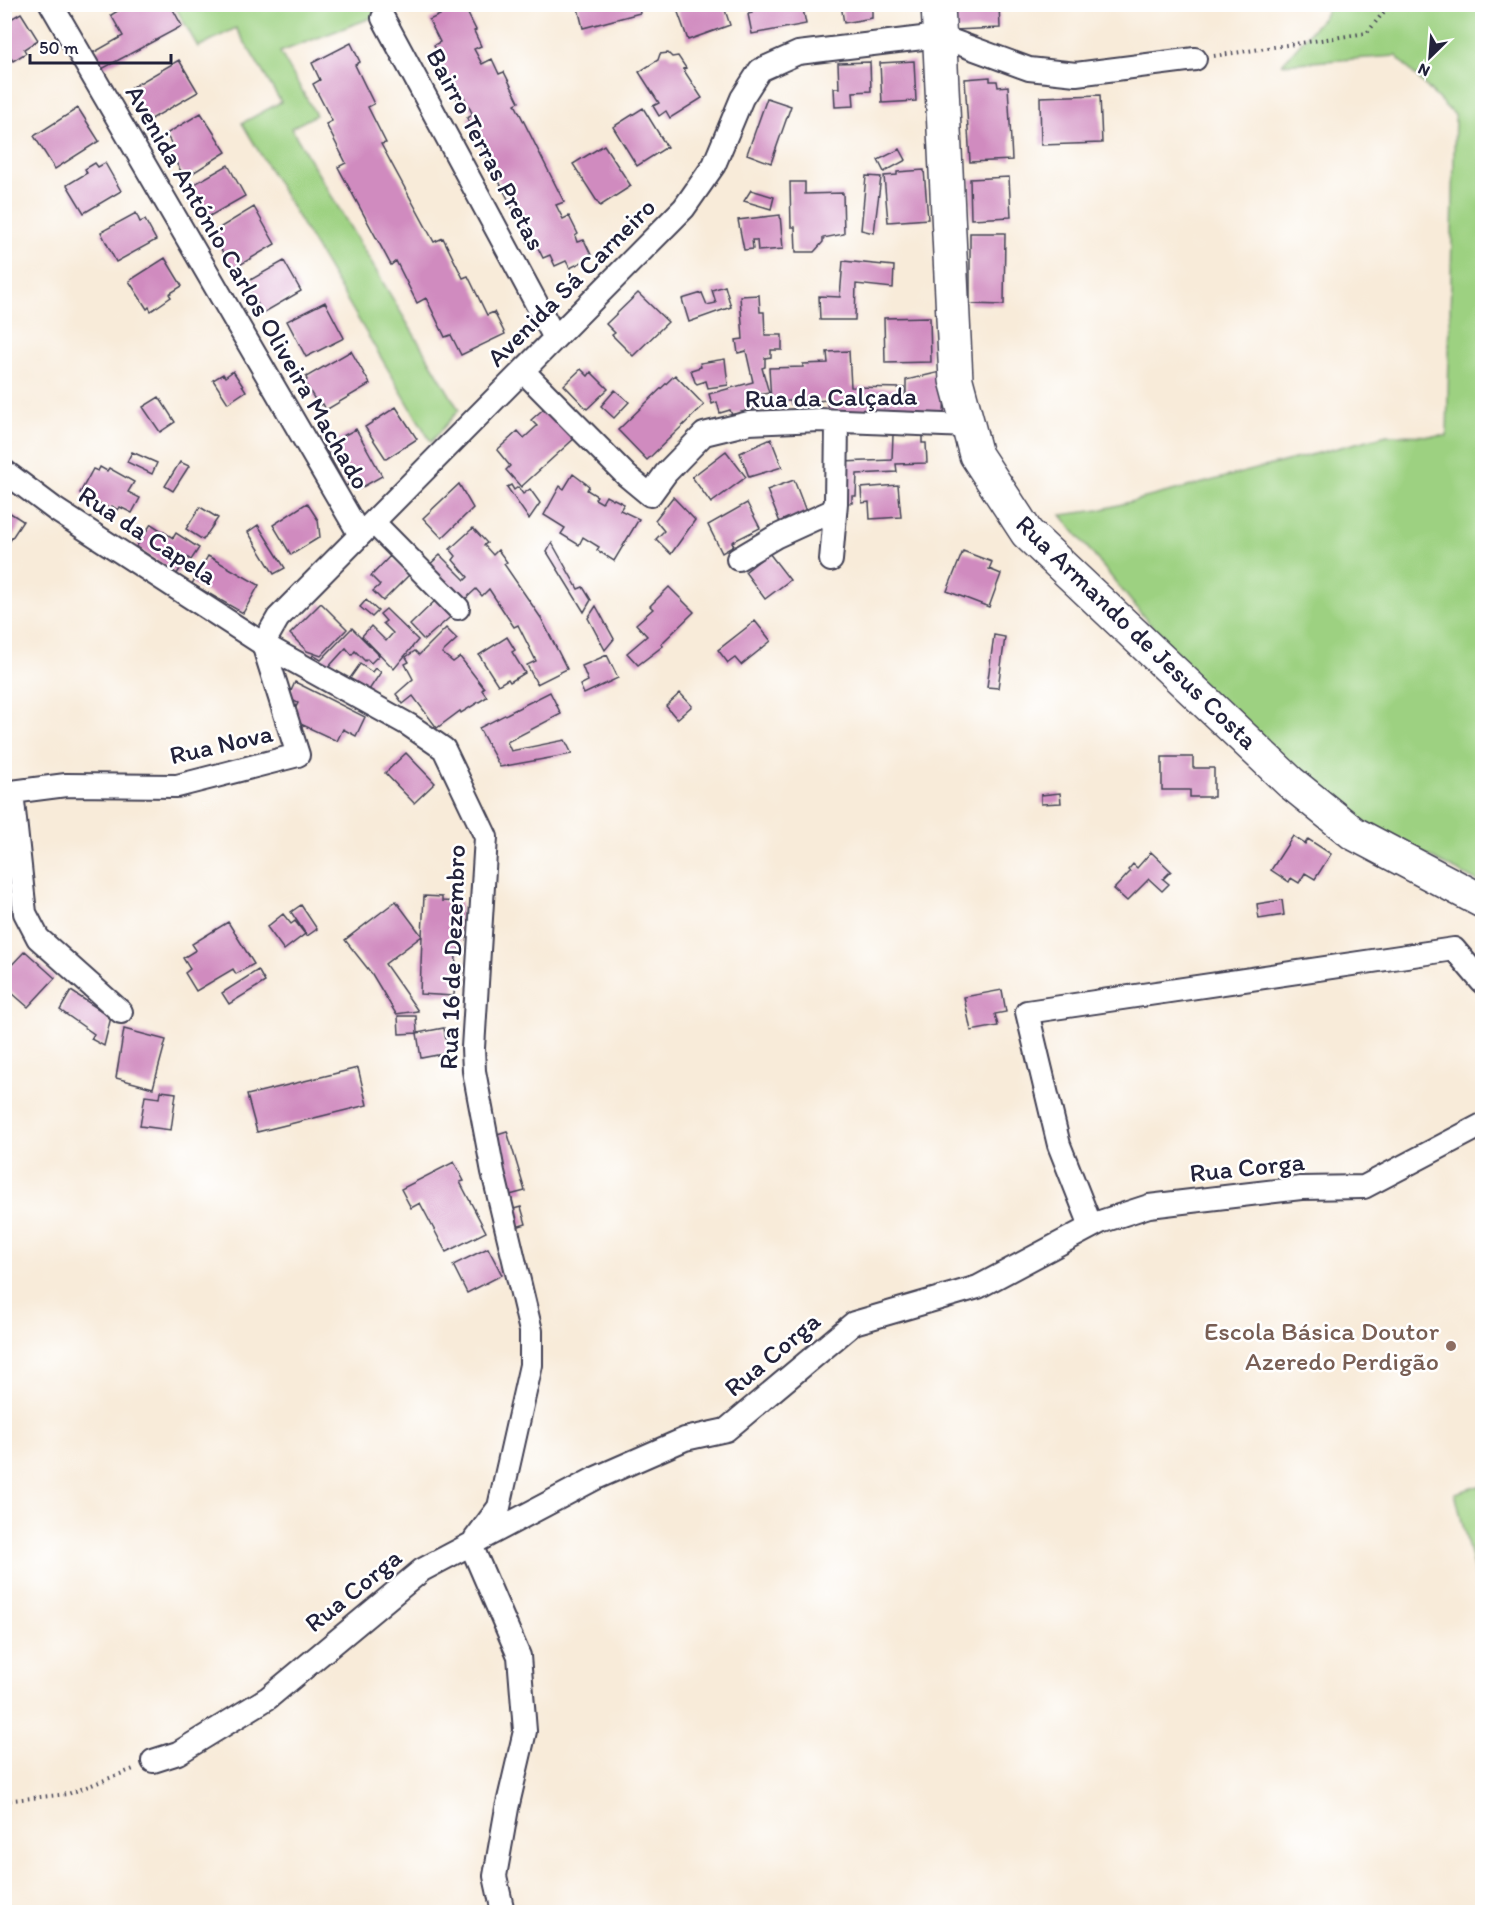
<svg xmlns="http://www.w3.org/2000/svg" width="1487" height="1917" viewBox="0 0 1487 1917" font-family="Itim,sans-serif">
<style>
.green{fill:#9dd181;stroke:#607a5e;stroke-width:1.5}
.building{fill:#d08bbf}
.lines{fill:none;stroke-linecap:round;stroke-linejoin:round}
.street-casing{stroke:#424053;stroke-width:26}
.secondary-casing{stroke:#424053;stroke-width:36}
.path{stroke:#424053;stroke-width:4;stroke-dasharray:1.5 4.5;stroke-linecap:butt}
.street{stroke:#fff;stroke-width:22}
.secondary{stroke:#fff;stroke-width:33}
.education-dot{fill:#8d6e63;stroke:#fff;stroke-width:2}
.labels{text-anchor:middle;stroke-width:5;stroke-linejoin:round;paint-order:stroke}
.street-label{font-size:26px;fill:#22223b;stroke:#fff}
.education-label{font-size:26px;fill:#785e54;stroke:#fff;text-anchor:end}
</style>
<rect width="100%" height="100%" fill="#fff"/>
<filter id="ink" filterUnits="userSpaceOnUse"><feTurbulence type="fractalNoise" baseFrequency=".0167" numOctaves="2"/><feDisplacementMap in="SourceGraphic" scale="12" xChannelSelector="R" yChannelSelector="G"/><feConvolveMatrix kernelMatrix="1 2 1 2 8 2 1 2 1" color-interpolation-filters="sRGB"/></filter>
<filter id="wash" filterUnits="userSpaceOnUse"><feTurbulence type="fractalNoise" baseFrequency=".008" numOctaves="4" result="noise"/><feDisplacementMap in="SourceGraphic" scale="24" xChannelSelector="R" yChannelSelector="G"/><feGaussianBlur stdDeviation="1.35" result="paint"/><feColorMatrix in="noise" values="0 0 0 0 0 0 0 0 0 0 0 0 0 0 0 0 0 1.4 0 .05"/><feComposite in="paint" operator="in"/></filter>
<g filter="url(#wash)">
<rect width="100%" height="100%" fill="#f8ebd9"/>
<!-- green -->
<path class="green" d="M174,5H406L280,52L316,115L291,128L459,410L431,442L242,123L281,102L236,28L198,47Z
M1330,5H1482V884L1361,821L1239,734L1061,515L1099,510L1387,435L1447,436L1455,116L1396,56L1282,64L1324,16Z
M1482,1485V1590L1479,1591L1455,1493Z"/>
<g id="blocks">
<!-- building -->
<path class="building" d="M129,4H170L182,26L100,70L91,54L123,36L111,15Z
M463,4L476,30L474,31L481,46L474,49L482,64L492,59L499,74L504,72L519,102L515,104L564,202L556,205L563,219L569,216L578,234L575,236L577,242L584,240L592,257L570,268L566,261L555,266L550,255L543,258L536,244L530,247L510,203L467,118L473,115L464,97L458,100L448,79L444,81L436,65L442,62L434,45L440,42L429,20Z
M577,4H638L640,13L583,28Z
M675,4H723L730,25L688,40Z
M750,4H802L806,24L752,34L748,14L752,13Z
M872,4V18L844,23L841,5Z
M953,4H999L1000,28L954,30Z
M21,13L38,40L24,49L26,53L13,61L4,48V23Z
M351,43L360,62L355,65L374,104L368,107L386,143L381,144L434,242L443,238L463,278L468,276L487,315L494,312L505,334L461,355L451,335L445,337L426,298L417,303L396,261L391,265L338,167L346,163L326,124L332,121L313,84L320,80L312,63Z
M668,53L672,57L678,56L686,68L683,69L702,98L670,118L666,111L659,116L653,106L659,103L639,72L658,60L660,54Z
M179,60L198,92L148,121L129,89Z
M914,61L916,101L882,103L880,63Z
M870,62L871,91L853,92L854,106L835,107L834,88H839L838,63Z
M990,77V81H997L998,87L1008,86L1012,160L970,162L965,79Z
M1100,95L1102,143L1041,145L1040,97Z
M767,98L791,106L771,163L747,154Z
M78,108L99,141L55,169L34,136Z
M643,108L667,147L637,166L613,127Z
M201,113L226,152L185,178L169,151L174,148L166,134Z
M604,145L631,186L600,206L573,164Z
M900,149L906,160L884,172L878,160Z
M95,163L98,167L105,163L121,191L84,213L67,185L87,173L85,169Z
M228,165L245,196L208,217L191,186Z
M924,170L928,219L888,222L884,176L897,175V172Z
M866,176L881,177L874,233L861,230Z
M1009,177L1011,217L971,219L970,179Z
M790,182H805V194L843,193L844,234L823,238V242L814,252H796L795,227H791Z
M751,190L774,197L771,209L744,201Z
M254,207L275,244L233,269L211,233Z
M136,213L140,222L145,220L156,240L116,262L101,232Z
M780,215L783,249L758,251L757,240H752L753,249L744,250L738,220Z
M970,233H1005L1004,305L970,304Z
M165,258L182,286L169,294L171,297L151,311L149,307L147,309L129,281Z
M284,261L301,291L263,313L245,283Z
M843,261L894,266L893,288L856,284L855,320H820L819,296L840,297Z
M725,286L731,307L689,322L682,299L702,293L707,305L716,303L712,290Z
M638,293L668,322L633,356L612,335L615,333L606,324Z
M759,295L760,312H764L765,335H782V350H771V357L765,358V367L762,368L769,393L757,395L760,407L732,415L730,410L720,413L717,402L712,404L709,394L753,382L746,351L738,353L736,340L743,339L740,296Z
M325,302L344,338L306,357L287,321Z
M930,317L931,362L885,363L884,318Z
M351,351L370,384L326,410L323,404L319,406L304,382L307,380L306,377Z
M849,351L851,387L904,388V395H906V380L945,371L944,419L828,417L827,400L817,401V403L791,404V401H771L769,368L803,367V364L828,363L827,352Z
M725,359L728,385L708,388L706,381L697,384L695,382L691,370L701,367L700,363Z
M581,369L588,376L591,372L608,389L587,409L564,385Z
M233,371L246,391L228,403L213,380L223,374L225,377Z
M675,375L704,405L647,460L618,430Z
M615,390L629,402L614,418L601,406Z
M159,397L175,422L160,432L143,407Z
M548,405L577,436L521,487L506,470L510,466L497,450L518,431L524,438L537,426L531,420Z
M396,407L417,439L386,459L365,427Z
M356,429L382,476L359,489L354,482L346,486L324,446Z
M922,434V443H926L927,463L896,464L897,472L857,474L856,496H852V503L841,502L842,462L892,460L893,435Z
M771,439L782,467L749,477L740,453Z
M726,451L746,477L711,503L692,477Z
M132,452L157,463L152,474L127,462Z
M180,462L189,466L173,491L165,486Z
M100,467L107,471L109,468L134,482L128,492L140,498L132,513L120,507L118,510L112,506L110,509L80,493L93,469L98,471Z
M573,474L589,486L587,490L597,496L595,499L602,503L606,496L613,500L614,499L624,504L620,510L639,519L614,561L597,550L599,547L583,537L579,545L561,534L565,528L544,515L560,486L564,489Z
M794,480L807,514L781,525L767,490Z
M459,484L473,508L442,538L423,518Z
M511,485L514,490L518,487L523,494L530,489L540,503L529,519L507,487Z
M898,485L901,517L870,519L869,502L862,503L861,488Z
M673,497L695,520L671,554L656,539L664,531L655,520Z
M307,503L318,520L320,537L291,555L273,525Z
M747,503L760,528L732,542L734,546L722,553L708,525Z
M200,507L218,518L203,540L186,529Z
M4,509L23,521L4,550Z
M151,524L173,538L176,533L199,548L191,560L187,557L177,574L136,547Z
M258,525L285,568L274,574L248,532Z
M473,528L487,543L484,545L493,555L498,550L507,562L504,564L541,618L567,669L537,684L527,665L536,661L518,625L514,627L489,589L482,596L476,589L460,604L425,569L440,555L465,580L468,577L453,560L456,556L450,549Z
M552,543L578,589L583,587L591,600L584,612L547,552Z
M963,551L992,562L989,569L1001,574L989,607L947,591Z
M769,553L790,580L765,599L745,572Z
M208,556L259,585L243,613L192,584Z
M390,556L409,575L383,601L373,591L380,585L371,576Z
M669,587L694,612L661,644L663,646L638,665L627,653L647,636L636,624L653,609L650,606Z
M441,595L456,612L424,640L410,625Z
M366,600L378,611L372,617L360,607Z
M321,603L347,629L321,656L307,651L290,634Z
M596,606L614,639L605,650L588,618Z
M386,609L418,640L394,669L362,636L371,626L386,641L393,633L383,623L386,621L380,614Z
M755,621L771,641L741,665L735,658L728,663L718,650Z
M352,628L379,655L371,663L367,659L365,661L355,651L352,655L346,648L325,671L310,662L313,655L321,660Z
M446,628L457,639L442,653L453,662L460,657L484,688L482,690L487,697L461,713L460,711L437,728L413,696L403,704L396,694L413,679L405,664L409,662L406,657L415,651L419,655Z
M994,635L1005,637L998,688L987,687Z
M507,637L515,650L512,652L525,673L510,682L508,679L498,685L479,655Z
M607,655L618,678L584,694L580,685L588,681L582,666Z
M360,664L372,672L375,668L381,672L367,693L348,681Z
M295,682L365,717L356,736L343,729L337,741L290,719L298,703L288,698Z
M550,692L561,714L507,742L511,751L565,740L572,754L500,767L479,728Z
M680,693L692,706L677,719L666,706Z
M406,753L435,783L414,803L385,773Z
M1162,757H1193V768H1214V797H1190V790H1162Z
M1060,793L1061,803L1041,804V795Z
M1293,836L1305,844L1308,839L1331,854L1315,879L1305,873L1299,883L1291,878L1289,882L1271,870Z
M1151,852L1171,871L1163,879L1169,884L1162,891L1149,879L1127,901L1114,889L1130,872L1128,870L1133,864L1137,868Z
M424,896L442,897V901L461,902L459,955H456L454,996L420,994L422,936L385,964L418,1011L396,1014L372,974L345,940L396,901L422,936Z
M1282,900L1284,915L1259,919L1257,904Z
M301,905L317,929L307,936L291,912Z
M283,914L291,924L295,921L305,934L284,950L267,927Z
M228,922L254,964L236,974L233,969L196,991L185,973L190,969L183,958L196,950L192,944Z
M25,951L55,978L28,1007L4,986V973Z
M258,970L265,982L229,1004L222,993Z
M1002,990L1006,1012L995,1014L998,1026L971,1031L964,997Z
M71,991L111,1017L104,1046L91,1039L94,1034L60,1010Z
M398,1016H416L417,1033L399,1034Z
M444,1028L448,1053L421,1058L417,1033Z
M124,1029L166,1040L153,1088L116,1078Z
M358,1068L367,1105L257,1132L247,1095Z
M161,1091L176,1093L171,1130L140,1126L145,1096L160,1098Z
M507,1131L525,1191L506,1196L491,1136Z
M454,1162L464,1181L460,1182L486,1232L446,1252L420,1203L411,1208L401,1189Z
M521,1207L526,1224L516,1227L510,1210Z
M488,1248L502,1275L467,1293L453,1265Z"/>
</g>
</g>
<g filter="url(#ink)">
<use href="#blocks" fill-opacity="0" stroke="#424053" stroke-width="1.5"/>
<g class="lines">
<defs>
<path id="street" d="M51,4L360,535
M383,18L555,338
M523,371L627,476L650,495L666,473L704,434L749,423L819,420L968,426
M4,471L56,510L263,644L409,725L444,749L486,837L473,1048L474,1071L493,1172L531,1331V1365L499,1507L475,1539
M373,522L458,608
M738,559L775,537L832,511L836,503L837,421
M831,560L836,503
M263,644L278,618L684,208L714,165L742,98L760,70L798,53L939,36L1029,69L1076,74L1195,59
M12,792L25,913L38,938L121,1012
M4,793L66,785L177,786L298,755L263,644
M1091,1226L1059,1145L1027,1012L1454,949L1482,982
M471,1545L519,1656L525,1731L507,1808L495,1876L503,1912
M153,1761L178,1753L268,1698L422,1570L596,1478L685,1439L726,1430L854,1323L978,1287L1100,1222L1149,1206L1301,1188L1364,1187L1482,1125"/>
<path id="secondary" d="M938,4L956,380L976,455L1027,533L1290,782L1353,833L1482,901"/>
</defs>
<!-- street casing -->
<use href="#street" class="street-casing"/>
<!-- secondary casing -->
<use href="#secondary" class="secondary-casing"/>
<!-- path -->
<path class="path" d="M1214,56L1367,33L1390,4
M4,1801L68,1794L136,1768"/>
<!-- street -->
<use href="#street" class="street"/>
<!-- secondary -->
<use href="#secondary" class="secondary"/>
</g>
</g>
<!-- markers -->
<circle class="education-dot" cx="1451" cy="1346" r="6"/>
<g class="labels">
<!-- street labels -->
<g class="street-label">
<text transform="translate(486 149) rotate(62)" y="9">Bairro Terras Pretas</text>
<text transform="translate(571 282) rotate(-45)" y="9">Avenida Sá Carneiro</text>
<text transform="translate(248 287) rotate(60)" y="9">Avenida António Carlos Oliveira Machado</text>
<text transform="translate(831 397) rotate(-1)" y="9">Rua da Calçada</text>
<text transform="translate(148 535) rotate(33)" y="9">Rua da Capela</text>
<text transform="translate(1137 632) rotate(44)" y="9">Rua Armando de Jesus Costa</text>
<text transform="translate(221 744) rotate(-13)" y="9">Rua Nova</text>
<text transform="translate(452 957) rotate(-88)" y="9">Rua 16 de Dezembro</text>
<text transform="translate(1247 1167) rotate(-6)" y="9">Rua Corga</text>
<text transform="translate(772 1354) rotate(-40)" y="9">Rua Corga</text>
<text transform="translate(353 1590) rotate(-39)" y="9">Rua Corga</text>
</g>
<!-- education labels -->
<g class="education-label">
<text x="1439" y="1340">Escola Básica Doutor<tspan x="1439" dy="30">Azeredo Perdigão</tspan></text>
</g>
</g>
<!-- margin -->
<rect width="1487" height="1917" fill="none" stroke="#fff" stroke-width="24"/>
<!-- north arrow -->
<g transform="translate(1430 57) rotate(205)" stroke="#ffffff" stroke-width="4.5" paint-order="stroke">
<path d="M0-4.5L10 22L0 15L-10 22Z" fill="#22223b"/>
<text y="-9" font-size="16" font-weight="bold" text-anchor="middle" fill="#22223b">N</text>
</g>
<!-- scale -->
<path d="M30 54v9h141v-9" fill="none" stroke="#22223b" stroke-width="3"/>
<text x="39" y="54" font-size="18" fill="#22223b" stroke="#ffffff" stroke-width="4.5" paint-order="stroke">50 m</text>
</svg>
